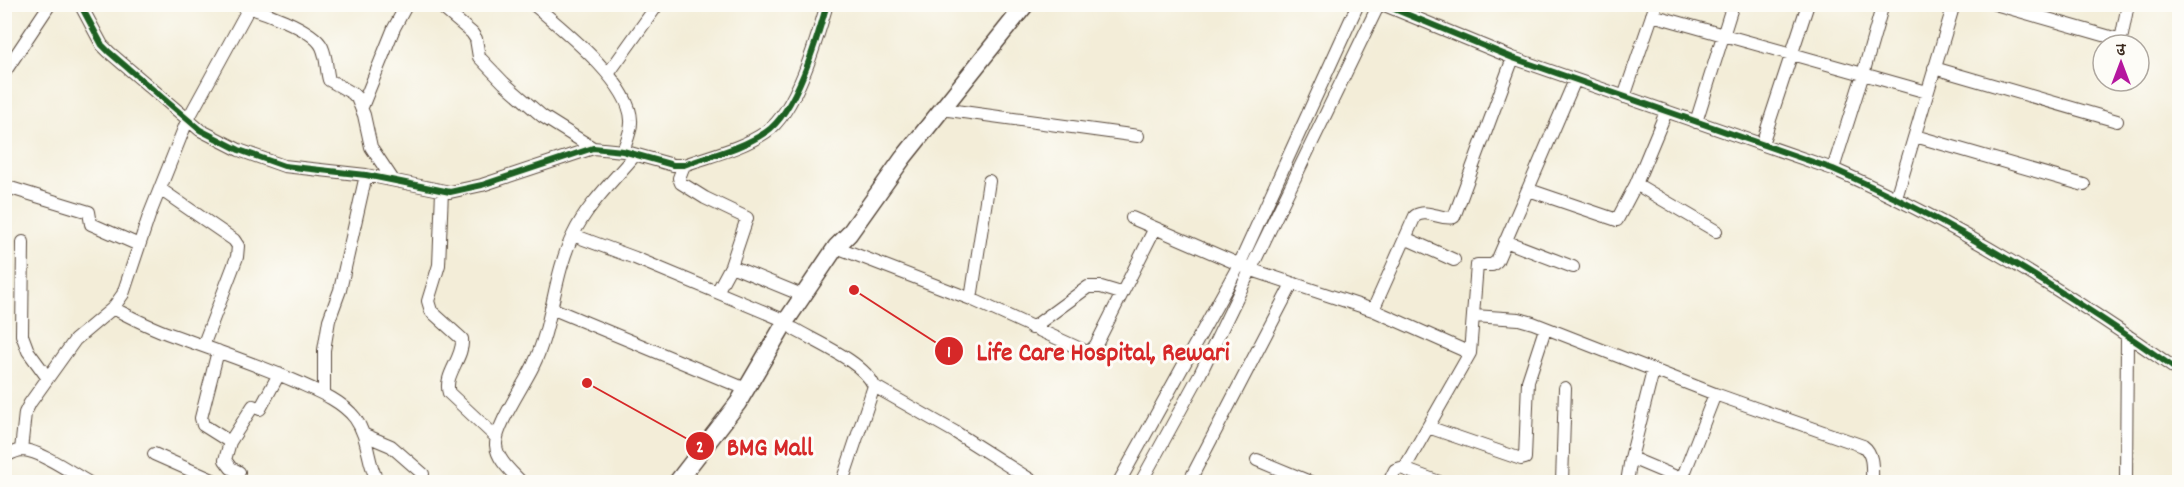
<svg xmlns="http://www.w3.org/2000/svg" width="2184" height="487" viewBox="0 0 2184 487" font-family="Dekko,'Playpen Sans Deva',sans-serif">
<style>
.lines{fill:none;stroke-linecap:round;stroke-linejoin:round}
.minor-casing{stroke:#57473a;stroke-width:14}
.secondary-casing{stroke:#57473a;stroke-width:19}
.minor{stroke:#fff;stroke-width:12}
.secondary{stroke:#fff;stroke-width:16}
.cycleway-casing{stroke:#fdfcf7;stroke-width:10}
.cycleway{stroke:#1b5e20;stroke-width:6}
.leader{fill:none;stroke:#d62828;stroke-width:2}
.callout-dot{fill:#d62828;stroke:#fdfcf7;stroke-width:2}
.mark-label{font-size:18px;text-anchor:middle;font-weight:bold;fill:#fff}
.callout-label{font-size:26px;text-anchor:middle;font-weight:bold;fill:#d62828;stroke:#fdfcf7;stroke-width:6;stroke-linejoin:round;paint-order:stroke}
</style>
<rect width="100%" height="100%" fill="#fdfcf7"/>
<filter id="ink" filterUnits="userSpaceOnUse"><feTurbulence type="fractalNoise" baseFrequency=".0167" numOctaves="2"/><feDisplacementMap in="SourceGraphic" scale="12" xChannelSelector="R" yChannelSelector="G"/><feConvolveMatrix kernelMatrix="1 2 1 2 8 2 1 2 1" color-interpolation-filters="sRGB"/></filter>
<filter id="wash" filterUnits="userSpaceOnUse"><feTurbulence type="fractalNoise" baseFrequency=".008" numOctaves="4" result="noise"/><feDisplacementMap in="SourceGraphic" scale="24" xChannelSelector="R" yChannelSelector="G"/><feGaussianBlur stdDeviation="1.35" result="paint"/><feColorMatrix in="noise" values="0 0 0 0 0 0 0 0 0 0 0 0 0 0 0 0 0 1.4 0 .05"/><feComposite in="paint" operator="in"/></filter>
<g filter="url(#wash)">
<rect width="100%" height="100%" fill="#f3edd8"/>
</g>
<g filter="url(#ink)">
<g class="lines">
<defs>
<path id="minor" d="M80,4L102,45L109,52L200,130L239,150L284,166L366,175L450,192L482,185L593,148L623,151L673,165H684C712,155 741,149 766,132C796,112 817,39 827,4
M238,4C259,10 313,28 322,47C327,58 326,69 329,80L352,93L357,98L364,115L371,147L393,180
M438,4L472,33L476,39L479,57L504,83L542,116L593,148
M533,4C561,28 630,82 631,120C632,130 626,142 623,151
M1382,4L1513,58L1833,169C1955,222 2071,295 2180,372
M1995,4L2114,38H2119L2122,35L2128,4
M1652,15L1927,92
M1934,68L2117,121
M4,73L50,4
M608,74L658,4
M1624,97L1656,4
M362,107L394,28L407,4
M941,109L1138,136
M1696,122L1733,4
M1915,136L2084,185
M1762,144L1808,4
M684,165L679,178L681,183L705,198L747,218L731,266L802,295
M1833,169L1863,74L1883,4
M1636,184L1716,231
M4,186L89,212L91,224L139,245
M160,189L234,240L238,246L237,257L203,346
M1529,190L1617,220L1636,184L1666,112
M442,191L439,265L428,301L431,311L462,339C464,358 443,375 449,393L497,438
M1896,198L1954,4
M1132,218L1252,270L1373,310L1470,353
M573,235L635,258L786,321
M1405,238L1454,260
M1505,241L1573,267
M23,242L22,335L28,351L47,377
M836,247L971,299L1085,351H1090L1096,345L1155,228
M717,292L731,266
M971,299L989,181
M113,308C132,318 151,328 172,335C214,350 256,364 297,382C317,391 341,400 355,418C370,439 366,461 378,482
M551,308L746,389
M1373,310L1415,216C1428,208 1441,221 1454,217L1513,58
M1474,316L1519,319L1533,323L1715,394L1863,446C1874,454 1872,469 1872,482
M1032,328L1088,287H1101L1121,293
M794,329C816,342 864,362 874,386L842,482
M218,351L201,418L203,425L230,442L225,460L231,468L239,472L233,482
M874,386L955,432L1034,482
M324,394V350L329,320L340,290L366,175
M1428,427L1521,459L1525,458L1528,381L1545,329
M365,435L391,446L423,474
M230,442L253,406L260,409L279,374
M21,450L25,413L30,403L75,340L113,308L123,294L149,216L187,121L251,4
M154,454L217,482
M4,457C10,454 16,450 23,450C41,451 72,473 88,482
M1631,458L1688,482
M1257,460L1310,482
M1404,469L1470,353L1477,265H1492L1497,261L1575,80
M1682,479L1715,394
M521,482C512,472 497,460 496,445C495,427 524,385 533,366C553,325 553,276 573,235C587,205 614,180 635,155
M1119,482L1239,265L1358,4
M1141,482L1200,374L1379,4
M1189,482L1292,284
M1389,482L1395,470L1401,468L1439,482
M1562,482L1565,388
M1627,482L1631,458L1653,371
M2126,482L2127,335"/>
<path id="secondary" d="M677,482L738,403L786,321L836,247L849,234L903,158L1026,4"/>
</defs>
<!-- minor casing -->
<use href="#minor" class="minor-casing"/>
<!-- secondary casing -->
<use href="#secondary" class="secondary-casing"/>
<!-- minor -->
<use href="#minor" class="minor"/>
<!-- secondary -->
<use href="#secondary" class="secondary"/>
<defs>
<path id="cycleway" d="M80,4L102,45L109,52L200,130L239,150L284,166L366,175L450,192L482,185L593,148L623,151L673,165H684C712,155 741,149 766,132C796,112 817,39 827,4
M1382,4L1513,58L1833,169C1955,222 2071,295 2180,372"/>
</defs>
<!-- cycleway casing -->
<use href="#cycleway" class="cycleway-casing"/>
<!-- cycleway -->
<use href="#cycleway" class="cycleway"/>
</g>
</g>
<!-- callouts -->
<path class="leader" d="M854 290L949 351M587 383L700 446"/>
<g class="callout-dot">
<circle cx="854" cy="290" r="6"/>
<circle cx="587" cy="383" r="6"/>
<circle cx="949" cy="351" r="15"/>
<circle cx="700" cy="446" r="15"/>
</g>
<g class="mark-label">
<text x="949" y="357">1</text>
<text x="700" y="452">2</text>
</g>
<g class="callout-label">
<text x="1103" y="360">Life Care Hospital, Rewari</text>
<text x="770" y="455">BMG Mall</text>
</g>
<!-- margin -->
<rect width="2184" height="487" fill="none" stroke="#fdfcf7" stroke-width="24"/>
<!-- north arrow -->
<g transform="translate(2121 63)"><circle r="28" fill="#fdfcf7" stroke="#afa8a0" stroke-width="1.5"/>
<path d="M0-4.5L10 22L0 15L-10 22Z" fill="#b5179e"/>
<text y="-9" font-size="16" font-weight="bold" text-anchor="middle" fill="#3b2a1e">उ</text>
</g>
</svg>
